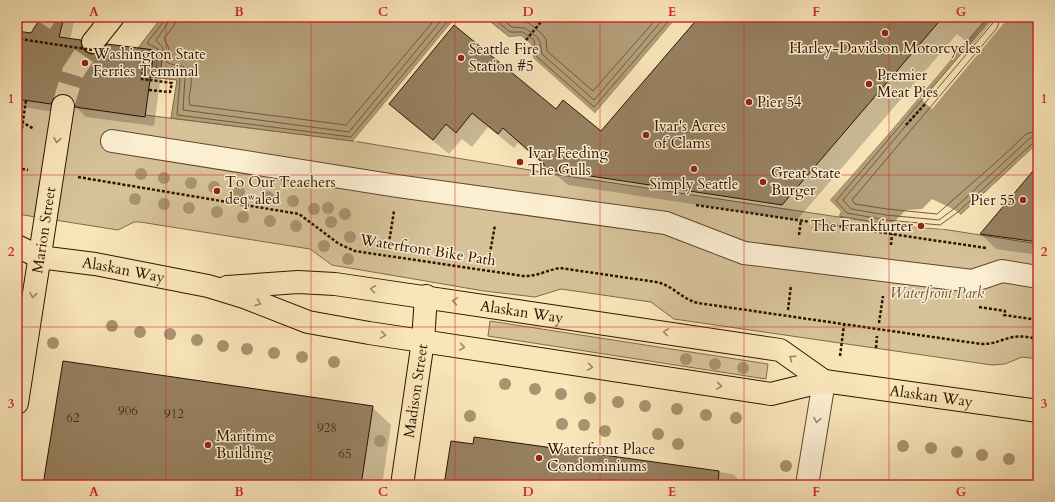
<svg xmlns="http://www.w3.org/2000/svg" width="1055" height="502" viewBox="0 0 1055 502" font-family="Cardo,serif">
<style>
.green{fill:#d6c199;stroke:#816a4c}
.water{fill:#b39e79;stroke:#7d6649}
.pier{fill:#f9e5b8}
.shadow{fill:#0003}
.lines{fill:none;stroke-linecap:round;stroke-linejoin:round}
.shore{stroke:#70583c;stroke-width:1}
.building{fill:#978060;stroke:#2c1300}
.minor-tunnel{stroke:#dac69c;stroke-width:22;stroke-dasharray:22 11;stroke-linecap:butt}
.major-tunnel{stroke:#dac69c;stroke-width:22;stroke-dasharray:22 11;stroke-linecap:butt}
.minor-casing{stroke:#5f482e;stroke-width:24}
.major-casing{stroke:#2c1300;stroke-width:24}
.path{stroke:#2c1300;stroke-width:2.5;stroke-dasharray:3 2;stroke-linecap:butt}
.minor{stroke:#fbeed1;stroke-width:22}
.major{stroke:#f9e5b8;stroke-width:22}
.path-bridge{stroke:#2c1300;stroke-width:2.5;stroke-dasharray:3 2;stroke-linecap:butt}
.tree{fill:#a99370}
.oneway{stroke:#9d8665}
.oneway2{stroke:#9e8b73}
.grid{fill:none;stroke:#d62828;stroke-width:1;stroke-opacity:0.55}
.poi-dot{fill:#8f2418;stroke:#fbeed1;stroke-width:1.5}
.labels{text-anchor:middle;stroke-width:3;stroke-linejoin:round;paint-order:stroke}
.number-label{font-size:13px;fill:#472e18}
.poi-label{font-size:15px;fill:#2c1300;stroke:#fbeed1;text-anchor:start}
.street-label{font-size:15px;fill:#2c1300;stroke:#fbeed1}
.park-label{font-size:15px;font-style:italic;fill:#685036;stroke:#fbeed1}
.neatline{fill:none;stroke:#d62828;stroke-width:1.5}
.grid-label{font-size:13px;text-anchor:middle;font-weight:bold;fill:#d62828}
</style>
<rect width="100%" height="100%" fill="#f9e5b8"/>
<filter id="stains"><feTurbulence type="fractalNoise" baseFrequency=".005" numOctaves="4"/><feColorMatrix values="0 0 0 0 .2 0 0 0 0 .09 0 0 0 0 .02 0 0 0 .5 -.17"/></filter>
<radialGradient id="worn" r=".72"><stop offset=".6" stop-color="#630" stop-opacity="0"/><stop offset="1" stop-color="#630" stop-opacity=".3"/></radialGradient>
<!-- green -->
<path class="green" d="M17,96L145,115L353,141L560,175L885,224L942,229L1038,244V359L1022,357L1005,364L992,365L674,319L651,302L561,289L535,297L484,291L332,265L310,249L140,222H134L118,230L17,214Z
M490,321L768,364L766,379L488,336Z"/>
<!-- water -->
<path class="water" d="M162,17H456L353,141L171,118L177,80L150,77L154,50L138,48Z
M485,17H677L595,113L532,58L531,44L521,36L509,37Z
M987,17H1038V143L960,215L939,229L885,224L839,216L841,211L830,200L890,132Z"/>
<!-- pier -->
<path class="pier" d="M456,17H458L356,142L353,141Z
M483,17L509,37L521,36L531,44L533,58L595,113L677,17H679L595,115L531,60L530,45L521,38H508Z
M984,17H987L890,132L830,200L841,211L839,216H837L839,212L828,202V199L889,131Z
M991,17H1009L932,109L922,100Z
M1038,143V146L1033,152L962,216L944,229L891,225L906,210L922,209L932,199L955,210L961,215Z"/>
<!-- shadow -->
<path class="shadow" d="M42,17H75L70,40L80,41L90,51V55L153,51L163,60L154,126L86,117L76,107L75,103L68,104L60,113L17,106V32L32,34Z
M701,17H996L972,46L957,34L797,220L568,185L518,143L514,148L488,127L472,147L462,139L449,154L406,119L391,104L556,110L601,133Z
M1038,167V255L996,249L981,234Z
M372,407L391,425L382,485H45Z
M475,438L733,474L744,485H445L474,445Z"/>
<g class="lines">
<!-- shore -->
<path class="shore" d="M165,17L164,21L147,43L158,49L156,73L177,76L180,79L177,115L351,137L451,17
M170,17L168,23L156,40L163,48L161,68L179,72L185,77L183,110L349,132L444,17
M176,17L174,26L164,38L169,49L167,62C172,66 180,64 185,68C198,78 186,94 190,105L346,125L437,17
M492,17L510,32H523L534,40L537,57L594,107L672,17
M499,17L512,27L525,28L537,37L540,42L542,54L594,100L665,17
M509,17L514,21L529,23L541,33L546,39L547,51L593,91L658,17
M990,17L989,21L836,201L847,213L886,220L940,225L958,212L1034,142L1038,141
M995,17L992,24L843,200L851,209L886,215L939,220L955,208L1030,138L1038,136
M1001,17L997,28L852,200L855,204L887,209L937,214L1002,157L1026,134L1038,130"/>
</g>
<!-- building -->
<path class="building" d="M41,17H64L59,37L81,40L82,47L85,51L91,54L98,53L107,44L154,50L145,117L75,107L74,101L71,97L65,94L58,95L54,98L51,104L17,99V31L31,33Z
M699,17H943L782,205L544,169V164L503,128L498,134L472,113L456,133L446,124L433,140L389,104L454,25L556,109L563,100L601,131Z
M1038,165V242L980,234Z
M63,361L373,406L361,485H43Z
M474,437L719,471L718,485H444L451,441L473,444Z"/>
<g class="lines">
<!-- minor-tunnel -->
<path class="minor-tunnel" d="M41,23L45,17"/>
<!-- major-tunnel -->
<path class="major-tunnel" d="M63,106L73,72L93,42"/>
<defs>
<path id="minor" d="M112,141L397,186L666,223L744,253L972,281L1002,271L1038,277
M807,485L824,381"/>
<g id="major">
<path d="M93,42L113,17"/>
<path id="s1" d="M17,246L39,257L95,264L208,286L244,297L308,322L369,333L771,394L824,381L1038,411"/>
<path id="s2" d="M227,287L298,282L335,284L780,350L824,381"/>
<path id="s3" d="M17,403L63,106"/>
<path id="s4" d="M402,485L423,341L426,296"/>
</g>
</defs>
<!-- minor casing -->
<use href="#minor" class="minor-casing"/>
<!-- major casing -->
<use href="#major" class="major-casing"/>
<!-- path -->
<path class="path" d="M526,40L545,17
M17,48L23,17
M149,90L170,92L172,83L150,80
M17,119L34,129
M906,125L926,103
M17,168L28,170
M78,177L299,214L339,244L355,251L523,276C536,277 547,270 560,268L656,282C673,285 681,299 698,303L981,344C996,344 997,341 1009,338C1019,335 1029,337 1038,339
M696,205L986,248
M799,235L801,220
M891,245L892,234
M388,249L394,211
M488,264L495,225
M979,307L1005,311L1004,315L1038,320
M788,310L791,285
M879,323L883,296
M876,348L877,336
M840,356L844,325"/>
<!-- minor -->
<use href="#minor" class="minor"/>
<!-- major -->
<use href="#major" class="major"/>
<!-- path-bridge -->
<path class="path-bridge" d="M20,39L144,58L142,79L150,80
M17,163L26,100"/>
</g>
<!-- trees -->
<g class="tree">
<circle cx="141" cy="174" r="6"/>
<circle cx="164" cy="178" r="6"/>
<circle cx="191" cy="183" r="6"/>
<circle cx="214" cy="187" r="6"/>
<circle cx="239" cy="192" r="6"/>
<circle cx="268" cy="197" r="6"/>
<circle cx="135" cy="199" r="6"/>
<circle cx="293" cy="201" r="6"/>
<circle cx="164" cy="204" r="6"/>
<circle cx="189" cy="208" r="6"/>
<circle cx="328" cy="208" r="6"/>
<circle cx="314" cy="209" r="6"/>
<circle cx="217" cy="212" r="6"/>
<circle cx="345" cy="214" r="6"/>
<circle cx="243" cy="217" r="6"/>
<circle cx="270" cy="221" r="6"/>
<circle cx="331" cy="222" r="6"/>
<circle cx="296" cy="226" r="6"/>
<circle cx="350" cy="237" r="6"/>
<circle cx="368" cy="241" r="6"/>
<circle cx="324" cy="246" r="6"/>
<circle cx="348" cy="259" r="6"/>
<circle cx="112" cy="326" r="6"/>
<circle cx="140" cy="332" r="6"/>
<circle cx="170" cy="334" r="6"/>
<circle cx="197" cy="340" r="6"/>
<circle cx="53" cy="343" r="6"/>
<circle cx="223" cy="346" r="6"/>
<circle cx="247" cy="349" r="6"/>
<circle cx="274" cy="353" r="6"/>
<circle cx="302" cy="357" r="6"/>
<circle cx="686" cy="359" r="6"/>
<circle cx="334" cy="362" r="6"/>
<circle cx="715" cy="364" r="6"/>
<circle cx="743" cy="368" r="6"/>
<circle cx="505" cy="384" r="6"/>
<circle cx="535" cy="389" r="6"/>
<circle cx="561" cy="394" r="6"/>
<circle cx="590" cy="398" r="6"/>
<circle cx="618" cy="402" r="6"/>
<circle cx="645" cy="406" r="6"/>
<circle cx="677" cy="409" r="6"/>
<circle cx="706" cy="415" r="6"/>
<circle cx="470" cy="416" r="6"/>
<circle cx="736" cy="418" r="6"/>
<circle cx="562" cy="424" r="6"/>
<circle cx="584" cy="425" r="6"/>
<circle cx="605" cy="431" r="6"/>
<circle cx="658" cy="434" r="6"/>
<circle cx="380" cy="441" r="6"/>
<circle cx="678" cy="444" r="6"/>
<circle cx="903" cy="446" r="6"/>
<circle cx="931" cy="448" r="6"/>
<circle cx="957" cy="452" r="6"/>
<circle cx="982" cy="455" r="6"/>
<circle cx="1009" cy="459" r="6"/>
<circle cx="786" cy="466" r="6"/>
</g>
<!-- one-way arrows -->
<defs><path id="oneway-chevron" d="M-2-3.5L2.5 0L-2 3.5" fill="none" stroke-width="1.6" stroke-linecap="round" stroke-linejoin="round"/></defs>
<g class="oneway">
<use href="#oneway-chevron" transform="translate(57 140) rotate(99)"/>
<use href="#oneway-chevron" transform="translate(373 289) rotate(-172)"/>
<use href="#oneway-chevron" transform="translate(33 295) rotate(99)"/>
<use href="#oneway-chevron" transform="translate(455 301) rotate(-171)"/>
<use href="#oneway-chevron" transform="translate(258 303) rotate(22)"/>
<use href="#oneway-chevron" transform="translate(666 332) rotate(-171)"/>
<use href="#oneway-chevron" transform="translate(383 335) rotate(9)"/>
<use href="#oneway-chevron" transform="translate(462 347) rotate(9)"/>
<use href="#oneway-chevron" transform="translate(792 358) rotate(-144)"/>
<use href="#oneway-chevron" transform="translate(590 367) rotate(9)"/>
<use href="#oneway-chevron" transform="translate(719 386) rotate(9)"/>
</g>
<use class="oneway2" href="#oneway-chevron" transform="translate(817 420) rotate(100)"/>
<!-- grid -->
<path class="grid" d="M166,17V485M311,17V485M455,17V485M600,17V485M744,17V485M889,17V485M17,175H1038M17,327H1038"/>
<!-- markers -->
<g class="poi-dot">
<circle cx="885" cy="33" r="4"/>
<circle cx="461" cy="58" r="4"/>
<circle cx="85" cy="63" r="4"/>
<circle cx="869" cy="84" r="4"/>
<circle cx="749" cy="102" r="4"/>
<circle cx="646" cy="135" r="4"/>
<circle cx="520" cy="162" r="4"/>
<circle cx="694" cy="169" r="4"/>
<circle cx="763" cy="182" r="4"/>
<circle cx="217" cy="191" r="4"/>
<circle cx="1023" cy="200" r="4"/>
<circle cx="921" cy="226" r="4"/>
<circle cx="208" cy="445" r="4"/>
<circle cx="539" cy="458" r="4"/>
</g>
<g class="labels">
<!-- number labels -->
<g class="number-label">
<text x="128" y="415">906</text>
<text x="174" y="418">912</text>
<text x="73" y="422">62</text>
<text x="327" y="432">928</text>
<text x="345" y="458">65</text>
</g>
<!-- poi labels -->
<g class="poi-label">
<text x="885" y="53" text-anchor="middle">Harley-Davidson Motorcycles</text>
<text x="469" y="54">Seattle Fire<tspan x="469" dy="17">Station #5</tspan></text>
<text x="93" y="59">Washington State<tspan x="93" dy="17">Ferries Terminal</tspan></text>
<text x="877" y="80">Premier<tspan x="877" dy="17">Meat Pies</tspan></text>
<text x="757" y="107">Pier 54</text>
<text x="654" y="131">Ivar's Acres<tspan x="654" dy="17">of Clams</tspan></text>
<text x="528" y="158">Ivar Feeding<tspan x="528" dy="17">The Gulls</tspan></text>
<text x="771" y="178">Great State<tspan x="771" dy="17">Burger</tspan></text>
<text x="225" y="187">To Our Teachers<tspan x="225" dy="17">deqʷaled</tspan></text>
<text x="694" y="189" text-anchor="middle">Simply Seattle</text>
<text x="1015" y="205" text-anchor="end">Pier 55</text>
<text x="913" y="231" text-anchor="end">The Frankfurter</text>
<text x="216" y="441">Maritime<tspan x="216" dy="17">Building</tspan></text>
<text x="547" y="454">Waterfront Place<tspan x="547" dy="17">Condominiums</tspan></text>
</g>
<!-- street labels -->
<g class="street-label">
<text dy="5" stroke="none"><textPath href="#s3" startOffset="175">Marion Street</textPath></text>
<text transform="translate(428 250) rotate(9)" y="5">Waterfront Bike Path</text>
<text dy="5" stroke="none"><textPath href="#s1" startOffset="110">Alaskan Way</textPath></text>
<text dy="5" stroke="none"><textPath href="#s2" startOffset="297">Alaskan Way</textPath></text>
<text dy="5" stroke="none"><textPath href="#s4" startOffset="95">Madison Street</textPath></text>
<text dy="5" stroke="none"><textPath href="#s1" startOffset="934">Alaskan Way</textPath></text>
</g>
<!-- park labels -->
<g class="park-label">
<text x="937" y="298">Waterfront Park</text>
</g>
</g>
<!-- margin -->
<rect width="1055" height="502" fill="none" stroke="#f9e5b8" stroke-width="44"/>
<rect x="22" y="22" width="1011" height="458" class="neatline"/>
<g class="grid-label">
<text x="94" y="16">A</text>
<text x="239" y="16">B</text>
<text x="383" y="16">C</text>
<text x="528" y="16">D</text>
<text x="672" y="16">E</text>
<text x="816" y="16">F</text>
<text x="961" y="16">G</text>
<text x="11" y="103">1</text>
<text x="1044" y="103">1</text>
<text x="11" y="256">2</text>
<text x="1044" y="256">2</text>
<text x="11" y="408">3</text>
<text x="1044" y="408">3</text>
<text x="94" y="496">A</text>
<text x="239" y="496">B</text>
<text x="383" y="496">C</text>
<text x="528" y="496">D</text>
<text x="672" y="496">E</text>
<text x="816" y="496">F</text>
<text x="961" y="496">G</text>
</g>
<rect width="100%" height="100%" filter="url(#stains)"/>
<rect width="100%" height="100%" fill="url(#worn)"/>
</svg>
